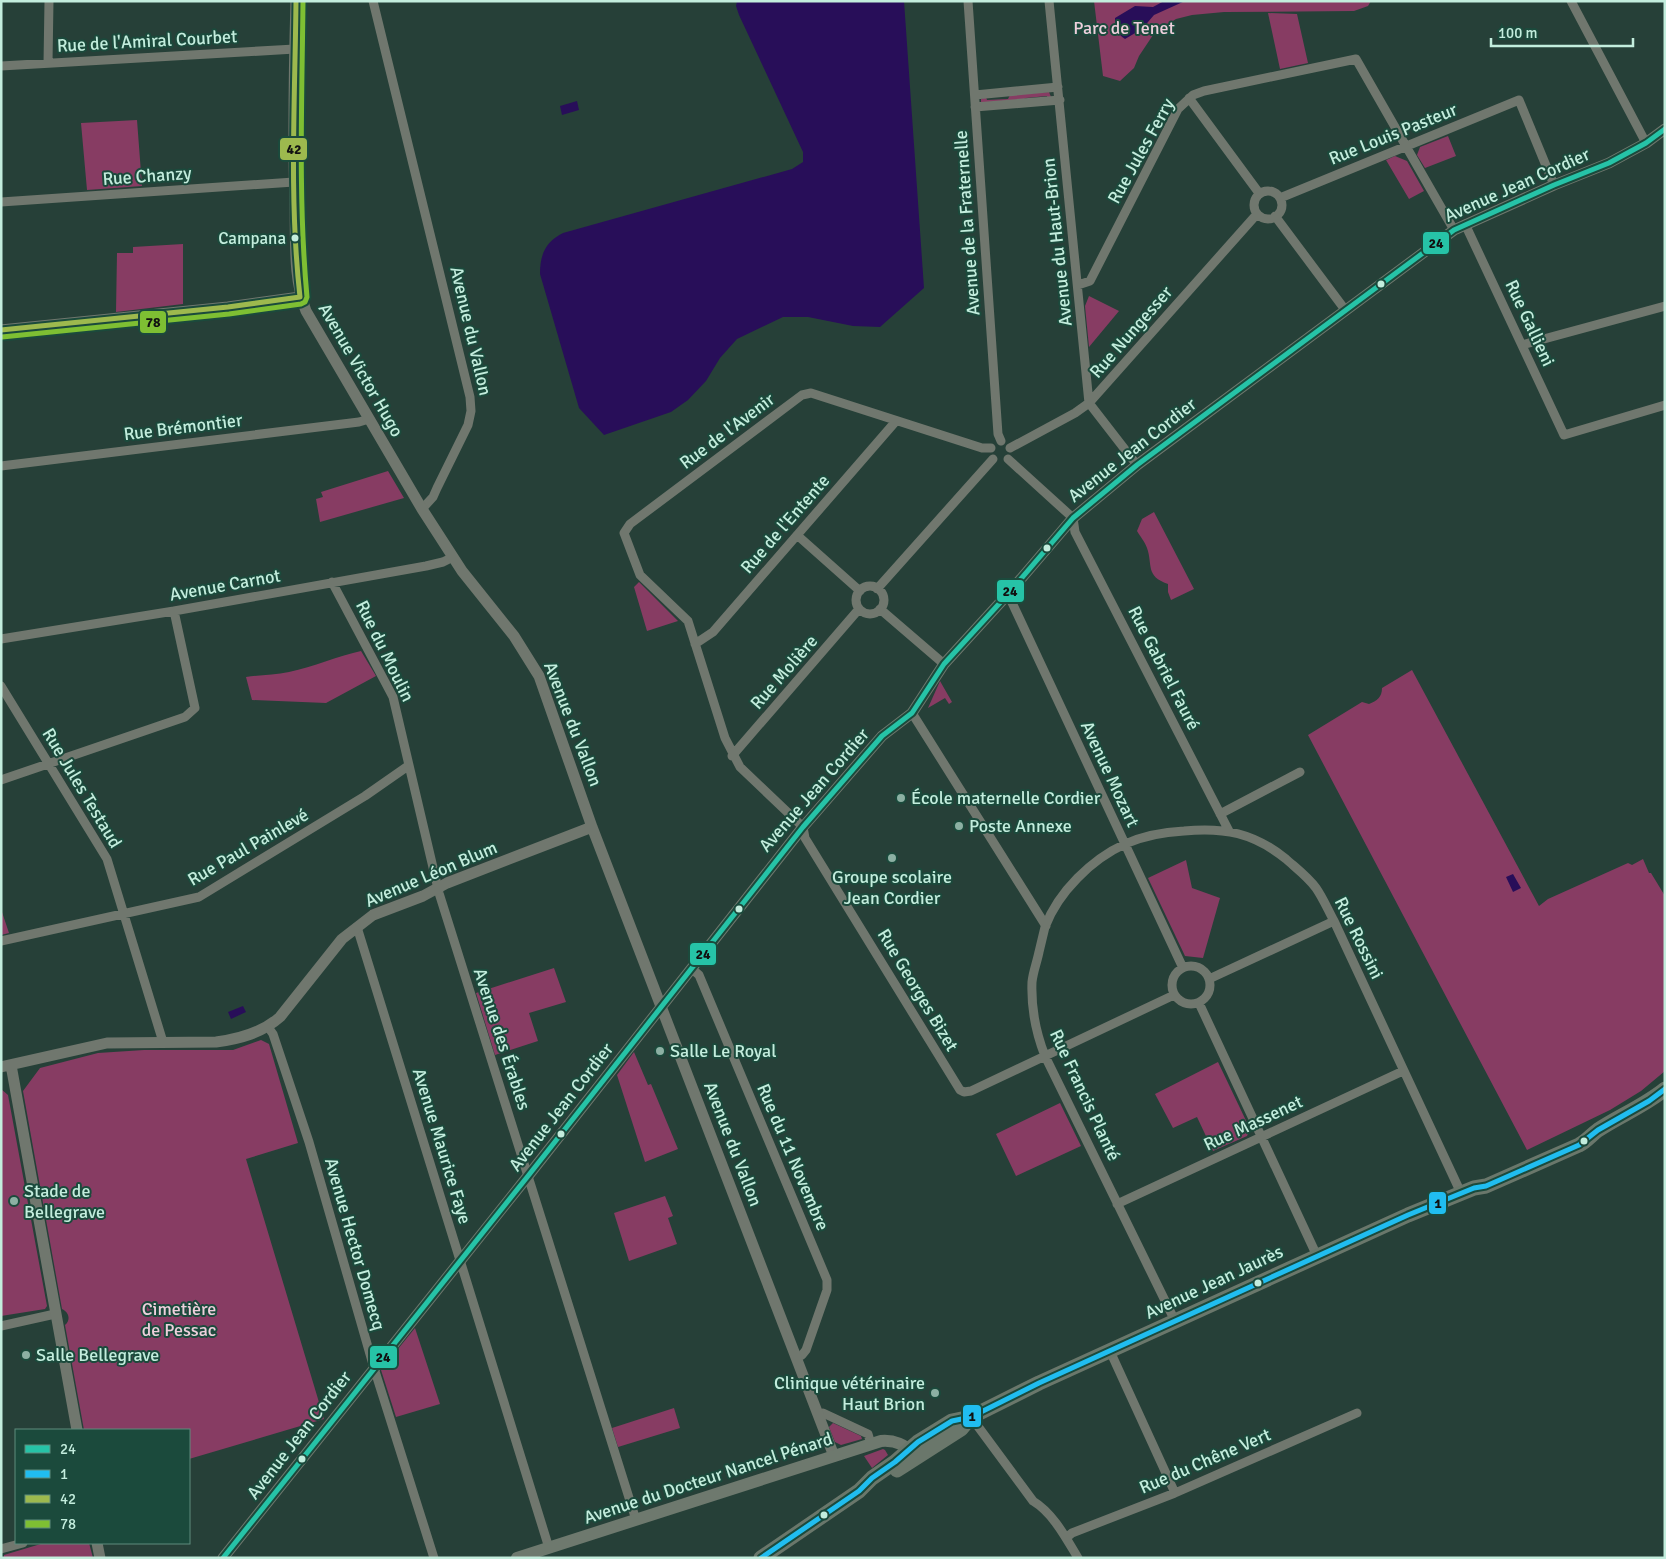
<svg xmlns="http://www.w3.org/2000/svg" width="1666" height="1559" viewBox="0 0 1666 1559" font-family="Signika,sans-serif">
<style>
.green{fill:#873c63}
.water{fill:#280e59}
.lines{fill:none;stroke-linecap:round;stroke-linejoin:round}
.minor{stroke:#70776e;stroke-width:9}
.tertiary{stroke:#70776e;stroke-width:11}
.secondary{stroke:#6e796e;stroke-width:12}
.primary{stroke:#6a776b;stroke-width:15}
.bus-1-casing{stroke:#1b4a3c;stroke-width:9}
.bus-2-casing{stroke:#1b4a3c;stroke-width:9}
.bus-3-casing{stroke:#1b4a3c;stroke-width:9}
.bus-4-casing{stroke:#1b4a3c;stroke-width:9}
.bus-1{stroke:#26c3a7;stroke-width:5}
.bus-2{stroke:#20bdf0;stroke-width:5}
.bus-3{stroke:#9db94e;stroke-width:5}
.bus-4{stroke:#7ebf33;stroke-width:5}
.bus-dot{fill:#c3eddd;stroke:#1b4a3c;stroke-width:2}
.poi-dot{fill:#8cb0a3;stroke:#1b4a3c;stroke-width:2}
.labels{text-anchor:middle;stroke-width:4;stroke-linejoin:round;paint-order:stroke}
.bus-label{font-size:17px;fill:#c3eddd;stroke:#1b4a3c;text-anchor:end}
.park-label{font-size:18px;fill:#eecfdc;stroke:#1b4a3c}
.street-label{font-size:18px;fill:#c3eddd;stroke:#1b4a3c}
.poi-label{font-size:18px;fill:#c3eddd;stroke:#1b4a3c;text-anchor:start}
.line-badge{stroke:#1b4a3c;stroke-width:2}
.pale-badge-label{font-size:14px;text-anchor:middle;font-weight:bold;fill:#111}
</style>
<rect width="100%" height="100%" fill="#264038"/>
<!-- green -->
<path class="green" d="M1094,1H1371L1368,6L1354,11L1224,12L1192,15L1176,19L1155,32L1139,56L1134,68L1120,81L1103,76Z
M1268,13L1297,14L1308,63L1280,69Z
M1049,92L1051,97L1047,98V96L1026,98L1022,100L981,103V99L986,97L987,100L1008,99L1010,95Z
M137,120L142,186L87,190L81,123Z
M1448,136L1456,156L1425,168L1417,155L1420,147Z
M1395,156L1407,161L1424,191L1409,199L1386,160Z
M183,244V304L116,312L117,253H133V247Z
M1089,296L1119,311L1089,347L1085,306Z
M388,471L404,498L320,522L316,499L323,497L321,492Z
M1154,512L1194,589L1171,600L1168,592V584C1145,576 1153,565 1147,548C1145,542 1140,536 1137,531L1142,519Z
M639,582L678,621L647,631L634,587Z
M361,651L376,676L326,703L252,700L246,677C260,675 275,675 289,672C314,667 337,656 361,651Z
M1412,670L1539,906L1548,899L1628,863L1632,865L1643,859L1649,873H1651L1665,896V1071L1641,1091L1610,1110L1527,1150L1308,735L1362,702L1369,704C1377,701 1382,697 1382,688Z
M940,681L952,702L949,704L945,698L928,708Z
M1186,860L1192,888L1220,898L1203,958L1185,956L1148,878Z
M1,909L9,933L1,935Z
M554,968L566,1002L529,1013L538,1041L495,1055L476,993Z
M261,1040L269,1044L298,1143L246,1159L324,1419L189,1459V1430H84L65,1325C71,1320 69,1312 62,1309L23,1091L40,1068L98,1053L144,1050H233Z
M634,1052L648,1085L651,1084L678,1149L645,1162L617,1075Z
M1218,1062L1250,1129L1247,1136L1213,1151L1197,1117L1173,1128L1155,1094Z
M1,1089L8,1095L47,1306L45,1309L1,1316Z
M1060,1103L1081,1146L1016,1176L996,1134Z
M665,1196L673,1216L668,1218L677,1244L629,1261L614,1213Z
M415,1328L440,1404L396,1417L381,1370Z
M674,1408L680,1428L618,1447L612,1428Z
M833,1423L861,1436L862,1439L841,1445L835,1442L829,1427Z
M883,1449L885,1450L888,1455L872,1468L864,1456Z
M44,1543H89L93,1558H4V1555Z"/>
<!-- water -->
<path class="water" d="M737,1H904L924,288L880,327L853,326L808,317H783L737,339L720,358L706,381L688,400L671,412L604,435L579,408L540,274C540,255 545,242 563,233L792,169L803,162V152L739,15L736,6Z
M1164,1H1185L1154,15L1142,29L1125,39C1117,34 1115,27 1115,18L1135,6L1153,7Z
M577,101L579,110L562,115L560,106Z
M1513,874L1521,888L1513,892L1506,877Z
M243,1006L246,1012L231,1019L228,1012Z"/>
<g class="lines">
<!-- minor -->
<path class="minor" d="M373,1L470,397L471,411L468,425L437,488L433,497L422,509
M968,1L998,434L1001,441
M1049,1L1089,403L1137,465
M1571,1L1646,143
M48,63L49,1
M1,66L295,49
M975,95L1058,87
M1189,98L1259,193
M975,107L1060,100
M1254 205a14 14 0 1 1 28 0a14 14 0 1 1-28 0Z
M1280,198L1519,100L1554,185
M1,202L294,182
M1275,216L1346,311
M1465,224L1564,435L1665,405
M1078,285L1090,281L1178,109L1193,95L1204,91L1356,59L1454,230
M1522,345L1665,306
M991,448H982L811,393L802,395L630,524L624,533L640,575L688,621L725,738L740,767L803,827L805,838L960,1090L964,1092L971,1091L1174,995
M1010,448L1075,413L1089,403L1257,214
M1008,459L1073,518L1075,532L1229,831
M1,466L359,422L369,419
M797,535L860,591
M332,582L393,697L439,893L636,1520
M856 600a14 14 0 1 1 28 0a14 14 0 1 1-28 0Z
M877,589L993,459
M1008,594L1183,968
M880,609L944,664
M1,639L174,611L426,566L443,562L453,557
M695,644L713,632L896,421
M1,686L107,859L163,1042
M912,713L1046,926
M732,756L859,609
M1,780L185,717L195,708L174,611
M1220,814L1300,772
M357,927L549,1548
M1,941L199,897L365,796L408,766
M1172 985a19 19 0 1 1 38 0a19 19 0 1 1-38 0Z
M692,969L699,975L827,1280V1290L806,1350L802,1355L797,1357
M1209,979L1334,921
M1199,1003L1317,1256
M268,1027L273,1034L309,1142L374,1368L434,1558
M1117,1204L1403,1071
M1175,1321L1045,1056C1036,1033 1031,1007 1032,982C1033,972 1037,962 1039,952C1041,944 1043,935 1045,927C1058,892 1092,859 1125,844C1143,836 1164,832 1184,831C1224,827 1254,833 1286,859C1296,868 1308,877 1316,888C1323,898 1328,910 1334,921L1461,1193
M1,1326L55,1314
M1110,1351L1175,1493
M818,1415L823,1413L868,1434L871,1444
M971,1417L1033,1501C1053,1513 1066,1538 1078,1558
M1066,1538L1072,1533L1175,1493L1357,1413
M1,1549L23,1543"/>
<!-- tertiary -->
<path class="tertiary" d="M296,1C294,69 293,138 295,206C296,241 293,278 306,311L422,509L462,571L514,636L539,676L592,827L834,1456
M1,330L228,307L300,297
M11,1065L77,1430
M1,1067L107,1043L216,1042C240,1039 262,1033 280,1017L342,939L373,915L423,896L447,883L592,827
M97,1543L100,1558
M223,1558L528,1176L803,827L882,736L912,713L944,664L1008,594L1073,518L1137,465L1454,230L1554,185L1609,163L1646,143L1665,129"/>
<!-- secondary -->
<path class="secondary" d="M517,1558L881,1441C893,1440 906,1444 914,1455"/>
<!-- primary -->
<path class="primary" d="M897,1470L961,1429L971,1417
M761,1558L859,1491L872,1478L895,1462L918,1442L952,1421L971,1417L1039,1383L1408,1215L1474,1188L1486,1186L1579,1145C1587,1141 1591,1135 1598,1130C1619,1116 1644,1106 1665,1089"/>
<defs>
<path id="bus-1" d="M223,1558L528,1176L803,827L882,736L912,713L944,664L1008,594L1073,518L1137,465L1454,230L1554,185L1609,163L1646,143L1665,129"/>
<path id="bus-2" d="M761,1558L859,1491L872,1478L895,1462L918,1442L952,1421L971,1417L1039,1383L1408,1215L1474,1188L1486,1186L1579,1145L1598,1130L1649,1101L1665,1089"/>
<path id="bus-3" d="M296,1C295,100 289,199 300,297
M1,330L228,307L300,297"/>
<path id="bus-4" d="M2,337L229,314L301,304L305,302L307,297C298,199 302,100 303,1"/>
</defs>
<!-- bus-1 casing -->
<use href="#bus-1" class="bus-1-casing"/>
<!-- bus-2 casing -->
<use href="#bus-2" class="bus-2-casing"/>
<!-- bus-3 casing -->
<use href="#bus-3" class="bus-3-casing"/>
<!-- bus-4 casing -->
<use href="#bus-4" class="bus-4-casing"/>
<!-- bus-1 -->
<use href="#bus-1" class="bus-1"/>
<!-- bus-2 -->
<use href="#bus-2" class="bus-2"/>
<!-- bus-3 -->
<use href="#bus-3" class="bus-3"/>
<!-- bus-4 -->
<use href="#bus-4" class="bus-4"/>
</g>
<!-- markers -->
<g class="bus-dot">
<circle cx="295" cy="238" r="4.5"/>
<circle cx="1381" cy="284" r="4.5"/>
<circle cx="1047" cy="548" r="4.5"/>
<circle cx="739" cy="909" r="4.5"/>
<circle cx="561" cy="1134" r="4.5"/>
<circle cx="1584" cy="1141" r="4.5"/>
<circle cx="1258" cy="1283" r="4.5"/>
<circle cx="302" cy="1459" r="4.5"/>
<circle cx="824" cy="1515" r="4.5"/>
</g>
<g class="poi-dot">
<circle cx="901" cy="798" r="5"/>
<circle cx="959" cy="826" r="5"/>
<circle cx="892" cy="858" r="5"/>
<circle cx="660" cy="1051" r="5"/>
<circle cx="14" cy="1201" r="5"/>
<circle cx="26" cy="1355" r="5"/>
<circle cx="935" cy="1393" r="5"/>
</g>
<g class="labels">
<!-- bus labels -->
<g class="bus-label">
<text x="286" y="244">Campana</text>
</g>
<!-- park labels -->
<g class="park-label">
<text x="1124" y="34">Parc de Tenet</text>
<text x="179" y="1315">Cimetière<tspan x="179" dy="21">de Pessac</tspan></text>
</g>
<!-- street labels -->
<g class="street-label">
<text transform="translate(147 41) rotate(-3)" y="6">Rue de l'Amiral Courbet</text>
<text transform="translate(1393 134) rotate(-22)" y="6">Rue Louis Pasteur</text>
<text transform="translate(1141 151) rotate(-61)" y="6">Rue Jules Ferry</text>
<text transform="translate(147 176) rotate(-4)" y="6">Rue Chanzy</text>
<text transform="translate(1517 185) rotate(-24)" y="6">Avenue Jean Cordier</text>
<text transform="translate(967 223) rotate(-94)" y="6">Avenue de la Fraternelle</text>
<text transform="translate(1057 242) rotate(-96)" y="6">Avenue du Haut-Brion</text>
<text transform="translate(1530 323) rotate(65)" y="6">Rue Gallieni</text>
<text transform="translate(471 331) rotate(77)" y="6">Avenue du Vallon</text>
<text transform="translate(1131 332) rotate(-49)" y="6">Rue Nungesser</text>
<text transform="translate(361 370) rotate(60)" y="6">Avenue Victor Hugo</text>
<text transform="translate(183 427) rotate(-7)" y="6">Rue Brémontier</text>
<text transform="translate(727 431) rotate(-37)" y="6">Rue de l'Avenir</text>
<text transform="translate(1132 450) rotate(-38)" y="6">Avenue Jean Cordier</text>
<text transform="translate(785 524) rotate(-49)" y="6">Rue de l'Entente</text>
<text transform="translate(225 585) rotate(-10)" y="6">Avenue Carnot</text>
<text transform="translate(385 651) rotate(64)" y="6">Rue du Moulin</text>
<text transform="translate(1164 668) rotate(63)" y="6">Rue Gabriel Fauré</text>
<text transform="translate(784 672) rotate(-49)" y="6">Rue Molière</text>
<text transform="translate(573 724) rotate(69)" y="6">Avenue du Vallon</text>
<text transform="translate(1110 774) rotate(65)" y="6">Avenue Mozart</text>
<text transform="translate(82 788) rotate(59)" y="6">Rue Jules Testaud</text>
<text transform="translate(814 790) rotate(-49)" y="6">Avenue Jean Cordier</text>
<text transform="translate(248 847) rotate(-30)" y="6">Rue Paul Painlevé</text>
<text transform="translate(431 874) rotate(-23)" y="6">Avenue Léon Blum</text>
<text transform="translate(1359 938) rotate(64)" y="6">Rue Rossini</text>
<text transform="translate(918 990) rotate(59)" y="6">Rue Georges Bizet</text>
<text transform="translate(502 1039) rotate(72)" y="6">Avenue des Érables</text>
<text transform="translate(1085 1095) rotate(65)" y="6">Rue Francis Planté</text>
<text transform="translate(561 1107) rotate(-52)" y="6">Avenue Jean Cordier</text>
<text transform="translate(1253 1123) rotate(-25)" y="6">Rue Massenet</text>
<text transform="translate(733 1144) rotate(69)" y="6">Avenue du Vallon</text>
<text transform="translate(442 1146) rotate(73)" y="6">Avenue Maurice Faye</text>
<text transform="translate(793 1157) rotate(67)" y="6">Rue du 11 Novembre</text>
<text transform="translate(355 1244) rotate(74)" y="6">Avenue Hector Domecq</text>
<text transform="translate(1214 1282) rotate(-25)" y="6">Avenue Jean Jaurès</text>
<text transform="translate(299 1435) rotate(-52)" y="6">Avenue Jean Cordier</text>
<text transform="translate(1205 1461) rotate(-23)" y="6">Rue du Chêne Vert</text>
<text transform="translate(708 1478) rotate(-18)" y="6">Avenue du Docteur Nancel Pénard</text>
</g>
<!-- poi labels -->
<g class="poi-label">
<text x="911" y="804">École maternelle Cordier</text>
<text x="969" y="832">Poste Annexe</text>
<text x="892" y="883" text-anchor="middle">Groupe scolaire<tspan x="892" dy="21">Jean Cordier</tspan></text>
<text x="670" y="1057">Salle Le Royal</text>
<text x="24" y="1197">Stade de<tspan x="24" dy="21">Bellegrave</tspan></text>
<text x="36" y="1361">Salle Bellegrave</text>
<text x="925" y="1389" text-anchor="end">Clinique vétérinaire<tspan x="925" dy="21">Haut Brion</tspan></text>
</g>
</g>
<g class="line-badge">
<rect x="279" y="137" width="29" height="24" rx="5" fill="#9db94e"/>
<rect x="1422" y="231" width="28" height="24" rx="5" fill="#26c3a7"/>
<rect x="139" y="310" width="28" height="24" rx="5" fill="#7ebf33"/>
<rect x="996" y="579" width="29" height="24" rx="5" fill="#26c3a7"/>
<rect x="689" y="942" width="28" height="24" rx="5" fill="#26c3a7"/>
<rect x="1428" y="1191" width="19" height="24" rx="5" fill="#20bdf0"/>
<rect x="369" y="1345" width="29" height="24" rx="5" fill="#26c3a7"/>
<rect x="962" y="1404" width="20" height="24" rx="5" fill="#20bdf0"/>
</g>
<g class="pale-badge-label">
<text x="294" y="154">42</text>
<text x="1436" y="248">24</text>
<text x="153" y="327">78</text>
<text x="1010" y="596">24</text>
<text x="703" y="959">24</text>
<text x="1438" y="1208">1</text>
<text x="383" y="1362">24</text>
<text x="972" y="1421">1</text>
</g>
<!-- border -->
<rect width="1666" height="1559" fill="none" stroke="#c3eddd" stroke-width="5"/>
<!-- legend -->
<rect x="15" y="1429" width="175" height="115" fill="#1b4a3c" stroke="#5e8b7c"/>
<rect x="25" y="1445" width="25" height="8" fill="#26c3a7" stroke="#5e8b7c"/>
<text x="60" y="1454" font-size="15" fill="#c3eddd">24</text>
<rect x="25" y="1470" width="25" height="8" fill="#20bdf0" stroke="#5e8b7c"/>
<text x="60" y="1479" font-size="15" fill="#c3eddd">1</text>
<rect x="25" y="1495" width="25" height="8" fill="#9db94e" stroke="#5e8b7c"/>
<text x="60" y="1504" font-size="15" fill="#c3eddd">42</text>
<rect x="25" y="1520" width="25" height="8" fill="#7ebf33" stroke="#5e8b7c"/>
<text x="60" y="1529" font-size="15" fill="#c3eddd">78</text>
<!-- scale -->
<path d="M1491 38v8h142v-8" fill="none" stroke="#c3eddd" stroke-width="2.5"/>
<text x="1498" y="38" font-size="15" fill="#c3eddd" stroke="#1b4a3c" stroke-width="4" paint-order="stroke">100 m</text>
</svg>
